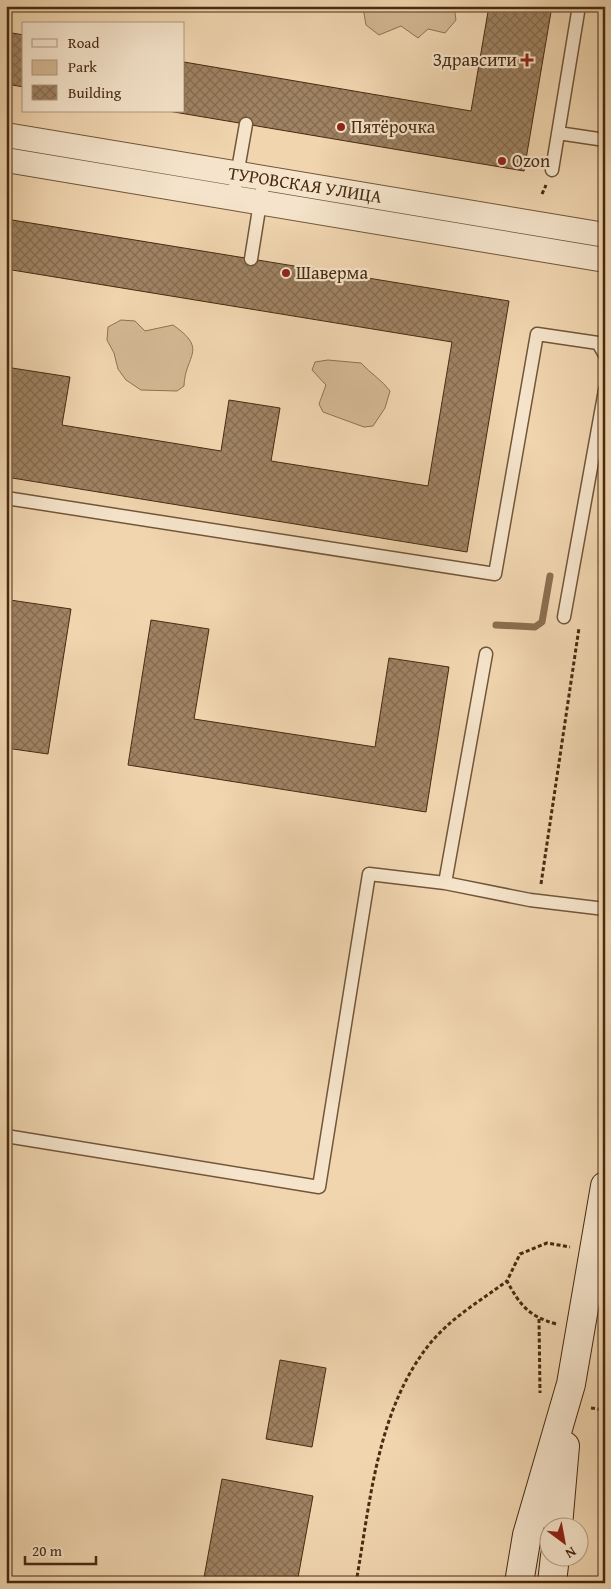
<svg xmlns="http://www.w3.org/2000/svg" width="611" height="1589" viewBox="0 0 611 1589" font-family="'Gentium Book Plus',serif">
<style>
.green{fill:#d3b894;stroke:#8e7252}
.lines{fill:none;stroke-linecap:round;stroke-linejoin:round}
.stream{stroke:#8b6e4f;stroke-width:7}
.building{fill:url(#building-cross-hatch);stroke:#482b10}
.service-casing{stroke:#725638;stroke-width:15}
.minor-casing{stroke:#725638;stroke-width:26}
.secondary-casing{stroke:#482b10;stroke-width:30}
.path{stroke:#482b10;stroke-width:3;stroke-dasharray:4 2.5;stroke-linecap:butt}
.service{stroke:#f5e4cb;stroke-width:12}
.minor{stroke:#f5e4cb;stroke-width:24}
.secondary{stroke:#f5e4cb;stroke-width:28}
.poi-dot{fill:#8f2418;stroke:#f5e4cb;stroke-width:2}
.labels{text-anchor:middle;stroke-width:4.5;stroke-linejoin:round;paint-order:stroke}
.poi-label{font-size:18px;fill:#482b10;stroke:#f5e4cb;text-anchor:start}
.street-label{font-size:18px;fill:#482b10;stroke:#f5e4cb}
</style>
<defs>
<pattern id="building-cross-hatch" width="8" height="8" patternUnits="userSpaceOnUse" patternTransform="scale(1.25)"><rect width="8" height="8" fill="#9f8363"/><path d="M0 0l8 8M0 8l8-8" fill="none" stroke="#846b50"/></pattern>
</defs>
<rect width="100%" height="100%" fill="#f0d5af"/>
<filter id="stains"><feTurbulence type="fractalNoise" baseFrequency=".004" numOctaves="4"/><feColorMatrix values="0 0 0 0 .2 0 0 0 0 .09 0 0 0 0 .02 0 0 0 .5 -.17"/></filter>
<radialGradient id="worn" r=".72"><stop offset=".6" stop-color="#630" stop-opacity="0"/><stop offset="1" stop-color="#630" stop-opacity=".3"/></radialGradient>
<!-- green -->
<path class="green" d="M364,6H454L456,20L445,33L428,29L418,38L401,26L379,35L366,25L363,8Z
M121,320L135,321L145,331L173,325C209,350 185,355 184,386L177,391L141,390L126,380L118,369L114,353L107,340L108,327Z
M328,360L361,363C370,373 382,380 390,391L385,408L373,426L364,427L323,412L319,404L326,385L312,370L315,362Z"/>
<g class="lines">
<!-- stream -->
<path class="stream" d="M602,561H605
M496,625L535,627L542,622L550,576"/>
</g>
<!-- building -->
<path class="building" d="M489,6H552L524,171L168,111H184V62L471,111Z
M6,32L24,35V87L6,84Z
M6,219L509,301L467,552L6,477V400L12,368L70,377L62,425L221,451L229,400L280,408L271,461L428,486L452,342L6,269Z
M10,600L71,609L48,754L6,748V624Z
M151,620L209,629L194,719L375,747L389,658L449,667L426,812L128,765Z
M280,1360L326,1368L312,1447L266,1439Z
M222,1479L313,1496L297,1583H203Z"/>
<g class="lines">
<defs>
<path id="service" d="M558,133L605,140
M552,170L579,6
M233,198L246,124
M251,259L264,178
M6,498L495,574L537,334L598,343L605,355
M564,617L605,390
M445,883L530,900L605,909
M6,1136L319,1187L369,874L445,883L486,654"/>
<path id="minor" d="M6,135L605,235
M6,160L605,260"/>
<path id="secondary" d="M558,1526L565,1446
M519,1583L527,1535L571,1384L605,1186
M552,1583L555,1556"/>
</defs>
<!-- service casing -->
<use href="#service" class="service-casing"/>
<!-- minor casing -->
<use href="#minor" class="minor-casing"/>
<!-- secondary casing -->
<use href="#secondary" class="secondary-casing"/>
<!-- path -->
<path class="path" d="M542,194L546,185
M600,325L605,312
M541,884L579,628
M539,1319L540,1393
M556,1324C528,1316 520,1305 507,1281L520,1254L547,1243L570,1247
M591,1408L605,1410
M356,1583C370,1503 377,1411 428,1346C449,1319 480,1301 507,1281"/>
<!-- service -->
<use href="#service" class="service"/>
<!-- minor -->
<use href="#minor" class="minor"/>
<!-- secondary -->
<use href="#secondary" class="secondary"/>
</g>
<!-- markers -->
<g class="poi-dot">
<path d="M524.5 52.5h5v5h5v5h-5v5h-5v-5h-5v-5h5z"/>
<circle cx="341" cy="127" r="5"/>
<circle cx="502" cy="161" r="5"/>
<circle cx="286" cy="273" r="5"/>
</g>
<g class="labels">
<!-- poi labels -->
<g class="poi-label">
<text x="517" y="66" text-anchor="end">Здравсити</text>
<text x="351" y="133">Пятёрочка</text>
<text x="512" y="167">Ozon</text>
<text x="296" y="279">Шаверма</text>
</g>
<!-- street labels -->
<g class="street-label">
<text transform="translate(305 185) rotate(9)" y="6">ТУРОВСКАЯ УЛИЦА</text>
</g>
</g>
<!-- margin -->
<rect width="611" height="1589" fill="none" stroke="#f0d5af" stroke-width="25"/>
<rect x="8" y="8" width="596" height="1574" fill="none" stroke="#482b10" stroke-width="2.5"/>
<rect x="12" y="12" width="586" height="1564" fill="none" stroke="#482b10"/>
<!-- legend -->
<rect x="22" y="22" width="162" height="90" fill="#f5e4cb" stroke="#b09a80"/>
<rect x="32" y="39" width="25" height="8" fill="#f5e4cb" stroke="#b09a80"/>
<text x="68" y="48" font-size="15" fill="#482b10">Road</text>
<rect x="32" y="60" width="25" height="15" fill="#d3b894" stroke="#b09a80"/>
<text x="68" y="72" font-size="15" fill="#482b10">Park</text>
<rect x="32" y="85" width="25" height="15" fill="url(#building-cross-hatch)" stroke="#b09a80"/>
<text x="68" y="98" font-size="15" fill="#482b10">Building</text>
<!-- north arrow -->
<g transform="translate(564 1542) rotate(148)"><circle r="24" fill="#f5e4cb" stroke="#b09a80"/>
<path d="M0-4L9 19L0 12L-9 19Z" fill="#8f2418"/>
<text y="-8" font-size="14" font-weight="bold" text-anchor="middle" fill="#482b10">N</text>
</g>
<!-- scale -->
<path d="M25 1556v8h71v-8" fill="none" stroke="#482b10" stroke-width="2.5"/>
<text x="32" y="1556" font-size="15" fill="#482b10" stroke="#f5e4cb" stroke-width="4" paint-order="stroke">20 m</text>
<rect width="100%" height="100%" filter="url(#stains)"/>
<rect width="100%" height="100%" fill="url(#worn)"/>
</svg>
